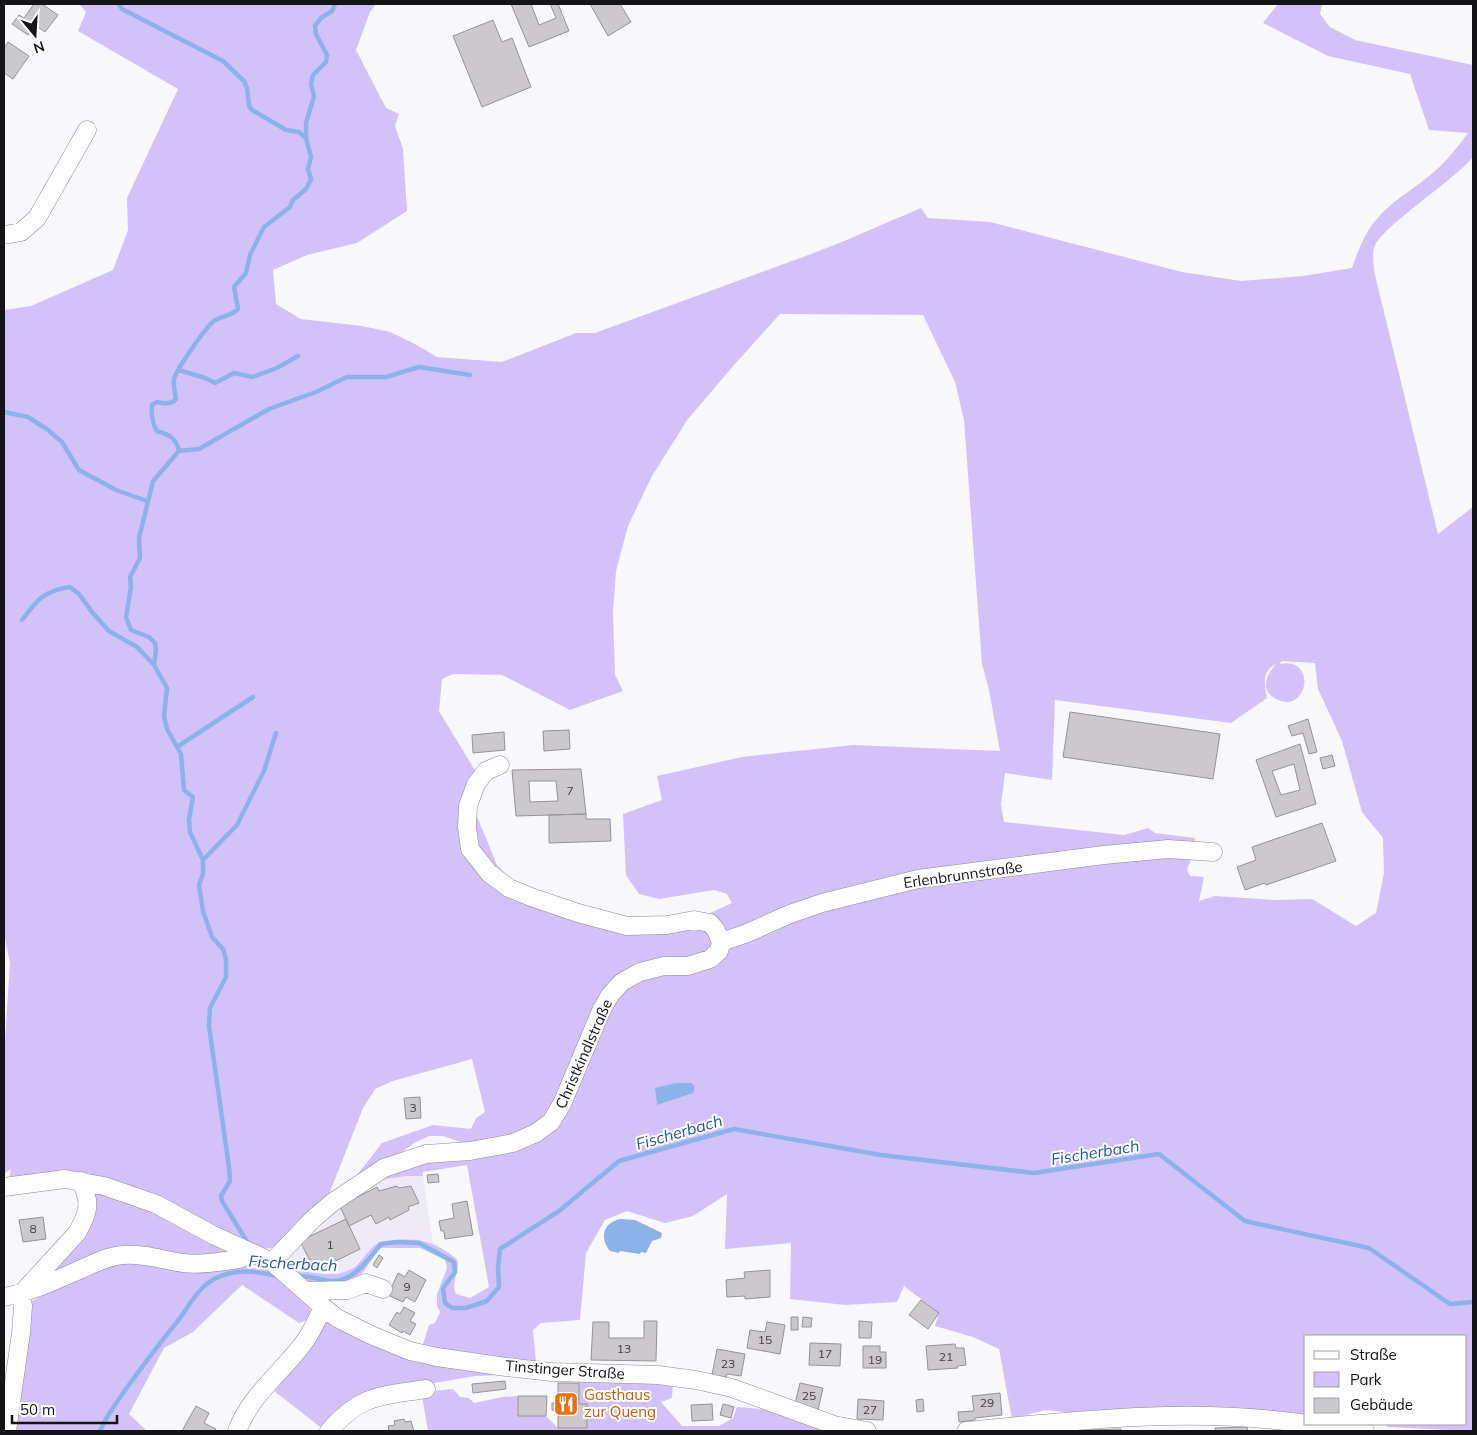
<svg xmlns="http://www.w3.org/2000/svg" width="1477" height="1435" viewBox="0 0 1477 1435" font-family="Mulish,sans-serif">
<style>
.built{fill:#eeebf6}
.green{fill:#d3c2fa;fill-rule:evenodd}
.water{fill:#8cb3e9}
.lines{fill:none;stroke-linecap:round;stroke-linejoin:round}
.stream{stroke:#8cb3e9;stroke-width:4.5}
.building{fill:#cbc9ce;stroke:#959398;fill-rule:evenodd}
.minor-casing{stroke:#8c8b8f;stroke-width:19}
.minor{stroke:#fff;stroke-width:18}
.labels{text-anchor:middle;stroke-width:4;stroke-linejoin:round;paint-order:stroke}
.number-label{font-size:12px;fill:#424043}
.street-label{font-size:15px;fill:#141315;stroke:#fff}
.food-label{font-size:15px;fill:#c56008;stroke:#fff;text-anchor:start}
.water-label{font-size:16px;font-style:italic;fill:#265799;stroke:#fff}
</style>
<rect width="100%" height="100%" fill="#f8f7fc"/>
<!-- built -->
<path class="built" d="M407,1176H423L433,1244L423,1240L381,1241L349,1270L330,1275L314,1274L301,1271L297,1273L282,1259L292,1246L372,1181Z"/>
<!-- green -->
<path class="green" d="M79,4H376L370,12L356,50L386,108L399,114L395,126L403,149L407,211L357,243L307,255L273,270L276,304L301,319L362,326L390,332L415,344L437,357L502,362L576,333H595L803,257L837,244L921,208L928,218L990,222L1182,272L1241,281L1303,276L1352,268C1358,251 1364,234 1376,220C1392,200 1416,188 1435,171C1448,160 1458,146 1468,133L1429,130L1410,74L1328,56L1263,23L1278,4H1322L1320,14L1330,27L1355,40L1473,65V157C1456,179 1378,229 1374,248C1372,256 1374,267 1375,275L1438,534L1473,507V1431L1387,1427V1424H1466V1336H1306V1419L1074,1413L1045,1410L1012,1419L999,1349L973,1337L935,1326L939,1313L904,1286L897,1302L845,1305L790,1299L791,1243L725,1249L727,1194L693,1216L665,1223L627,1211L605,1220L586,1253L580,1320L541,1323L533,1330L536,1363L422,1347L429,1325L435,1323L440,1312L437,1306V1294L447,1268L445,1260L420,1248H380L361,1275L355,1280L311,1286L297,1273L301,1271C316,1273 331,1277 347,1271C359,1267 365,1253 375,1245C381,1240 389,1241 397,1240C425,1238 435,1243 457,1259C461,1273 450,1280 456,1294L470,1298L489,1287L467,1165L423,1172V1176H407L372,1181L469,1145L443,1136H429L414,1143L392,1160L354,1179L382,1143L433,1125L471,1129L476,1118L485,1112L472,1059L393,1081L375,1089L363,1108L328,1197L280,1247L264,1249L246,1244L136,1188L9,1179L11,1169L4,1174V1055L10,963L4,934V310L31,306L113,270L128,230L127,198L178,89L78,31L86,12ZM780,314L923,315L955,382L964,420L982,664L989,690L1000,751L853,745L742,757L657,776L662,800L623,814L626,875L639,894L659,899L714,890L727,894L732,903L706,915L622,919L574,904L513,881L497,865L474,809L476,772L439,711L442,679L453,674L502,675L570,710L623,691L615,675L613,613L616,571L628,526L652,476L688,419L734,365ZM1282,661L1315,663L1318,689L1342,741L1362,812L1383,838L1384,873L1376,913L1356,926L1312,899L1275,900L1215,896L1199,901L1204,877L1190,876L1187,870L1192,857L1195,838L1155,833L1148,828L1124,835L1004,822L1001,805L1005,773L1052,780L1055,700L1231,723L1267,698C1265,685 1261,671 1276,664C1268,673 1258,689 1276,699C1307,716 1319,656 1279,664Z
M100,1191L163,1216L232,1255L209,1259L156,1253L45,1281L91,1192Z
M118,1262L204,1270L244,1267L262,1269L271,1271L309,1305L311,1312L310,1319L299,1323L242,1285L193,1332L164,1348L129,1414L147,1431H13L30,1302L84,1273Z
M323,1317L499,1375L475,1376L377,1393L324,1430L269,1387Z
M581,1378L673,1382L672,1398L661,1402L682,1426H719L733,1418L737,1407L775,1410L835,1431H428L422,1396L425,1392L453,1389L460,1397L469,1398L474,1403L502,1397L518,1396V1416H546L558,1428H587V1405L579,1404V1383Z"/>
<!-- water -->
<path class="water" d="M676,1083H691L695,1086L693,1093L657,1105L655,1088Z
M620,1219L635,1220L662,1233L661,1238L652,1241L646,1253L641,1252L640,1254L620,1251L619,1253L610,1251C600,1239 602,1223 620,1219Z"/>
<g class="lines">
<!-- stream -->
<path class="stream" d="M119,4L122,9L223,61L244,81L247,88L249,106L252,110L286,130L299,132L306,138
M179,370L205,378L215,383L234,373L252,377L277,368L298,356
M4,412L28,417L48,430L62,442L79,470L116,490L147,501
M179,451L199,449L269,409L316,392L347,377H386L419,367L470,375
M22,620C38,599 44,591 70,587L79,594L92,612L109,631L137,647L154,665
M177,747L253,697
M203,860L237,825L264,771L276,733
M249,1245L222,1201L221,1196L230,1181L229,1167L209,1026L210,1008L226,977V959L223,949L212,937L203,911L199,885L203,874V860L190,832L189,819L193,797L184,790L181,754L167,729L164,716L167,688L154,665L156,650L155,643L149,637L131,630L126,617L131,587L130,577L140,558L139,538L153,481L179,451C176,438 170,435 157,431C152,423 151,415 152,405L157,402C164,404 171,405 176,399C175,392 173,386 174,379C176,370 206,327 214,321C221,316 232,316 238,309L234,287L246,273L250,255L264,227L290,207L293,200L306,189L311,179L308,169L311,157L306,138V123L314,96L311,84L313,75L326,62L327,55L316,34L315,26L321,18L332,11L335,4
M295,1276C310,1275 316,1279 329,1281C353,1283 368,1260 381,1244L397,1242L419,1243L454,1262L455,1272L443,1288L445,1303L452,1308H466L487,1301L499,1287L498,1268L500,1249L559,1211L619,1161L734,1129L881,1155L1034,1173L1159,1154L1245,1221L1369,1248L1450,1304L1473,1302
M100,1431C107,1414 118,1401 128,1386C144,1364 160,1343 177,1322C187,1310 194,1293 208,1283C228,1268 254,1270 277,1276"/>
</g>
<!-- building -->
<path class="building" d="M34,4H42L58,15L45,32L35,25L28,35L12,24L19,15L24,18Z
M511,4H531L539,25L556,18L550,4H558L569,31L529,47Z
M590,4H620L631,22L608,36Z
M493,20L502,42L512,38L531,87L482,107L453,36Z
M8,42L29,56L13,79L4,73V48Z
M1070,712L1220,734L1213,779L1063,757Z
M1308,719L1317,752L1309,754L1303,733L1292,736L1288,726Z
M569,730L570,749L544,751L543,731Z
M504,732L505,750L473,753L472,735Z
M1300,744L1316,804L1276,817L1256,760ZM1294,764L1300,790L1281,795L1272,771Z
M1332,755L1335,766L1323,769L1320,758Z
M581,769L586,814L516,816L512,770ZM529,781H556L558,801L530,802Z
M586,814V819H610L611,841L549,843V815Z
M1322,823L1336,861L1266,885L1265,883L1245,890L1237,867L1256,860L1252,847Z
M420,1097L421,1118L406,1119L404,1098Z
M438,1174L439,1182L428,1183L427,1175Z
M397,1186L399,1188L411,1186L419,1203L408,1207L409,1210L390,1220L389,1217L376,1224L371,1215L349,1226L340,1206L377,1187L379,1191Z
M467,1201L473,1235L445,1239L444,1231H441L439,1221L454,1218L452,1204Z
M43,1217L46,1239L23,1242L19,1220Z
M346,1219L360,1249L315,1271L300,1241Z
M379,1255L383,1258L377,1268L373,1265Z
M409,1270L426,1280L415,1302L406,1297L403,1302L388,1295L398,1273L405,1277Z
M770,1270V1297L745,1299V1296L727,1297L726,1280L745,1278L744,1272Z
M921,1300L939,1313L928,1329L909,1315Z
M404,1307L415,1313L410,1321L416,1324L410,1335L403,1331L402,1333L389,1325L397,1312L400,1314Z
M791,1317H798V1330H791Z
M803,1317L812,1318L811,1327H802Z
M644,1321H657L656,1361L591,1360L593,1322H609V1338H644Z
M859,1321L872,1322L871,1338H859Z
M767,1322L785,1325L780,1354L747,1348L750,1330L765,1332Z
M810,1343L841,1344L840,1366L809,1365Z
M955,1344L956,1348H964L966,1365L957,1366L958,1368L928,1370L926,1346Z
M863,1346H880V1352H886V1368H863Z
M717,1349L745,1354L741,1376L727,1374L726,1377L712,1375Z
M505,1381L506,1389L473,1393L472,1384Z
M558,1383H579V1404H587V1428H558V1411L552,1410V1403H558Z
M800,1383L823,1388L818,1410L795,1404Z
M1000,1393L1002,1415L975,1418V1420L959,1422L958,1412L974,1411L972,1396Z
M518,1396H547L546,1416H518Z
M858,1399L884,1401L883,1420L857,1419Z
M923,1399L924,1411L917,1412L916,1400Z
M712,1404L713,1420L692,1421L691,1405Z
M723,1404L734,1407L731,1418L720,1415Z
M196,1406L209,1413L204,1423L216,1429L214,1431H182Z
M404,1419L405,1422L411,1421L414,1431H389L388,1426L395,1425L394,1421Z
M1247,1427L1248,1431H1216L1215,1428Z
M1121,1429V1431H1084V1430Z"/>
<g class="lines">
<defs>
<path id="minor" d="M4,235L21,232L37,218L87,130
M721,942L745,934L790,914L822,903L918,879L1104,855L1168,849L1213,852
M4,1187L65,1179L104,1186L156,1204L213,1235L272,1262L323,1307L337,1318L371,1335L410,1351L437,1357L506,1367L552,1372L658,1375L696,1380L732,1388L834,1425L867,1431
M272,1262L313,1219L333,1202L384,1168L426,1154L470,1151L513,1143L536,1133L551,1122L562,1104L601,1011L610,995L622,982L640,972L664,966H688L710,959L719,951L721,942L716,930L710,923L694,920L667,925L627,926L578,913L531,897L509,888L489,873L470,849L467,827L468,806L476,784L486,771L500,765
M306,1291L348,1290L366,1283L383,1289
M4,1297C31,1292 54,1281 79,1270C93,1264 107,1256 123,1255C143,1253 163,1260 183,1263C197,1265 212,1263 225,1261C234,1260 244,1259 250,1253
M1307,1424L1365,1431
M7,1431L21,1333L23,1306L21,1294L77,1233C89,1212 91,1203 81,1181
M237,1431C250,1396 280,1374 302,1345C311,1334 317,1320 323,1307
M329,1431C361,1394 381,1396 426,1389
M966,1431C1077,1420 1195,1407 1306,1424"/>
</defs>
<!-- minor casing -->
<use href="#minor" class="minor-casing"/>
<!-- minor -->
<use href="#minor" class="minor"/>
</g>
<!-- icons -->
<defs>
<symbol id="restaurant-square" viewBox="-11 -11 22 22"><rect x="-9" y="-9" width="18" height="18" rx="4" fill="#e8710a" stroke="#fff"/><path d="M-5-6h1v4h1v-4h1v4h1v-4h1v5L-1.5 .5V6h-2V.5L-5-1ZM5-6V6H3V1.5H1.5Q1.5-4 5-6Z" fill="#fff"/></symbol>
</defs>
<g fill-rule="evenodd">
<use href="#restaurant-square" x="552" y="1390" width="28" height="28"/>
</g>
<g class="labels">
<!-- number labels -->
<g class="number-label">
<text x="570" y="795">7</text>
<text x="413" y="1112">3</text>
<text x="33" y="1233">8</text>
<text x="330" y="1249">1</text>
<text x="407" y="1291">9</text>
<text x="765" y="1344">15</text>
<text x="624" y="1353">13</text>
<text x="825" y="1358">17</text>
<text x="946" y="1361">21</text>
<text x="875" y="1364">19</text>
<text x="728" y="1368">23</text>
<text x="809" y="1400">25</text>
<text x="987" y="1407">29</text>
<text x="870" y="1414">27</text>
</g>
<!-- street labels -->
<g class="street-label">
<text transform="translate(963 875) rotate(-8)" y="5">Erlenbrunnstraße</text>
<text transform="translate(584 1054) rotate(-66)" y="5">Christkindlstraße</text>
<text transform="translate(565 1370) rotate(4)" y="5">Tinstinger Straße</text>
</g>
<!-- food labels -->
<g class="food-label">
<text x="584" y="1400">Gasthaus<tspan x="584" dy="17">zur Queng</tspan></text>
</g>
<!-- water labels -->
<g class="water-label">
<text transform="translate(679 1132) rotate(-16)" y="6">Fischerbach</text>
<text transform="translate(1095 1152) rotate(-9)" y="6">Fischerbach</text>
<text transform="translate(293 1263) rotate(3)" y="6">Fischerbach</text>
</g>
</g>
<!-- border -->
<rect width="1477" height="1435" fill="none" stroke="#141315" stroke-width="10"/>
<!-- legend -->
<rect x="1304" y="1335" width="162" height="90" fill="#ffffff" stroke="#a1a1a1"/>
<rect x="1314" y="1351" width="25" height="8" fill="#ffffff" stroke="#a1a1a1"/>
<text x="1350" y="1360" font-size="15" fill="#141315">Straße</text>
<rect x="1314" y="1372" width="25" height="15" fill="#d3c2fa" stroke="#a1a1a1"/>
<text x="1350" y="1385" font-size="15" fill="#141315">Park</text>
<rect x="1314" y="1398" width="25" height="15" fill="#cbc9ce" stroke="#a1a1a1"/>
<text x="1350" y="1410" font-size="15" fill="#141315">Gebäude</text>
<!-- north arrow -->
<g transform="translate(35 35) rotate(162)" stroke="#ffffff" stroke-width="4" paint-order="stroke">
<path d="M0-4L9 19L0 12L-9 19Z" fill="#141315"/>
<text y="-8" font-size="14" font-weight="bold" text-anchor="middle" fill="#141315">N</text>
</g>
<!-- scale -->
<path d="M12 1415v8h105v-8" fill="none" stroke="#141315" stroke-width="2.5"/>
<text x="20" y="1415" font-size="15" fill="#141315" stroke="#ffffff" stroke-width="4" paint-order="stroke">50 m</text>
</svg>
